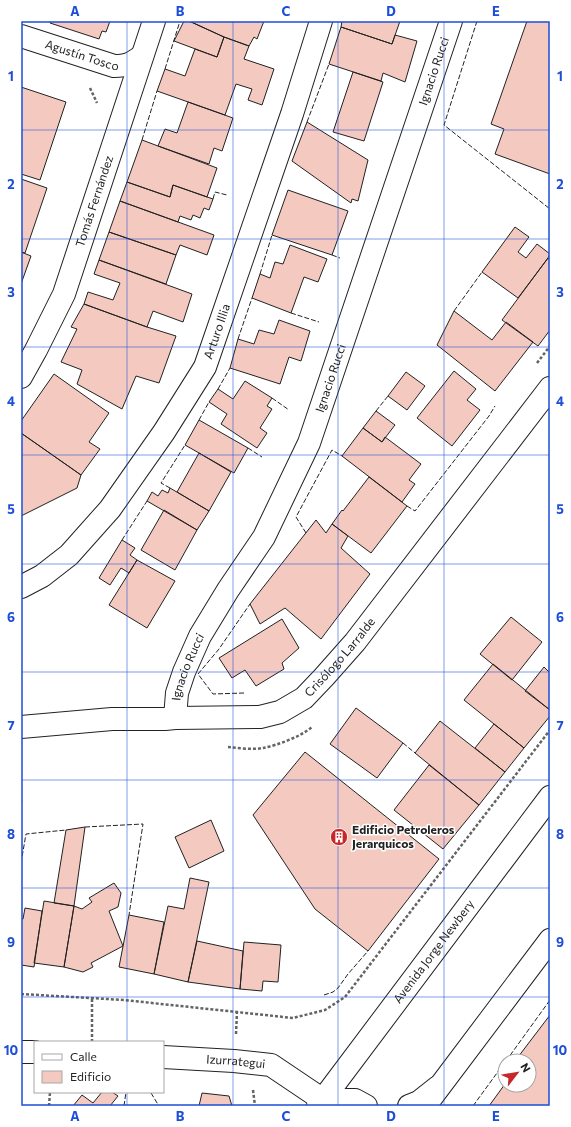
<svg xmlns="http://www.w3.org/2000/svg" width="571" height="1127" viewBox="0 0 571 1127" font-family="Commissioner,sans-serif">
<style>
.building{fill:#f3c9c0;stroke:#222}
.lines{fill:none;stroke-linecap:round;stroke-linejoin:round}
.street-casing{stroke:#222;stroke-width:24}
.highway-casing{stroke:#222;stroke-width:24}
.path{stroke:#646464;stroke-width:2.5;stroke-dasharray:3 2;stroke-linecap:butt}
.street{stroke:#fff;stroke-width:22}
.highway{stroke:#fff;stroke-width:22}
.fence{stroke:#222;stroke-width:1;stroke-dasharray:5 2;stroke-linecap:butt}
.grid{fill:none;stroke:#1d4ed8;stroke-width:1;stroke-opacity:0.55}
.labels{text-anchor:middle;stroke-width:3;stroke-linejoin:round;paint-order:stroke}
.street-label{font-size:12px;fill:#222;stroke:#fff}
.poi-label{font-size:12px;font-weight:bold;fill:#222;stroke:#fff;text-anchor:start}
.neatline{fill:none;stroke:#1d4ed8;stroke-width:1.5}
.grid-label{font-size:13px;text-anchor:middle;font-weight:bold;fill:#1d4ed8}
</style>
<rect width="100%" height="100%" fill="#fff"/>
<!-- building -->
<path class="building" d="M50,21H110L106,32L102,31L99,39L50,23Z
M184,21H189L224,37L217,57L174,41Z
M189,21H264L257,39L254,37L249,46L224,37Z
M342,21H400L392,44L341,27Z
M527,21H550V174L495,154L504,129L491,124Z
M341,27L392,44L395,35L417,41L405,82L383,73L381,81L329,64Z
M224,37L249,46L244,59L274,69L262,105L248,100L252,89L236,84L225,115L157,91L165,69L185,76L195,49L217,57Z
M353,72L383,82L364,141L333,132Z
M21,87L66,102L40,180L21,174Z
M188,102L233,118L222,151L214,148L209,164L158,146L165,129L177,133Z
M307,122L368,160L358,201L352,199L351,203L292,161Z
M142,140L217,168L207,197L173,185L170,197L127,182Z
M21,179L47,188L25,253L21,252Z
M127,182L170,197L173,185L213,199L209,210L204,208L200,218L193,215L191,220L180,216L178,222L120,201Z
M288,190L348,211L332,255L272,235Z
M120,201L214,235L207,255L180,245L176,255L109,232Z
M515,227L529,237L518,252L526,258L537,244L550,254L548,258L518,298L482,272Z
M109,232L176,255L166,284L99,260Z
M290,245L327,259L318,282L304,277L291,313L252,298L260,274L270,278L275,262L283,264Z
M21,252L31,256L21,284Z
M548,258L550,260V330L538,346L502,320Z
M99,260L192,294L183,322L153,311L147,327L84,304L88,292L113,300L120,283L94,274Z
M84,304L147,327L176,336L159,383L136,376L122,409L77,384L82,370L61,362L77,329L71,327Z
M454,311L492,340L506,322L533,342L495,391L437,345Z
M279,320L310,331L301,361L289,357L280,384L230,368L238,339L254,344L259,330L274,334Z
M454,371L476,389L467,400L480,410L452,446L417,418Z
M406,372L425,386L407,410L388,396Z
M54,374L109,413L89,442L100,449L81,475L21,433V421Z
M245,381L272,398L267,406L272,409L260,428L267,433L257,448L221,424L227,414L209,402L218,389L233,399Z
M376,411L395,425L382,442L363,428Z
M199,420L248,448L234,473L185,445Z
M363,428L382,442L385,437L421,464L409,480L415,484L402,502L342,456Z
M21,433L81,475L77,488L21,516Z
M199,453L231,472L209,511L177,492Z
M369,477L407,506L371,553L332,524L342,510L343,511Z
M170,488L209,511L197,530L147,501L152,492L158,496L162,490L168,493Z
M164,510L197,530L175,570L141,550Z
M316,520L326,533L332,524L348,536L341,548L370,574L321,639L285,608L260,624L250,604Z
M122,540L135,548L130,555L137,560L129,573L121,568L110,585L99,578Z
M137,560L175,581L147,628L109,605Z
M511,617L542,642L512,680L480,654Z
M282,619L299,648L282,663L284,669L256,686L245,670L232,678L219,658Z
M493,664L550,710V716L524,748L464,700Z
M544,667L549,672L550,671V710L525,691Z
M356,708L403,743L377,778L330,744Z
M440,721L505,772L479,805L415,753Z
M494,724L524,748L505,772L475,748Z
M305,752L439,859L368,951L315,909L253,815Z
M429,765L479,805L443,849L394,810Z
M211,820L224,851L189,868L175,837Z
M85,827L74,906L54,903L66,830Z
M190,878L209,882L188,982L154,974L168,906L184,909Z
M114,883L121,893L118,907L109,911L123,946L91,963L93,967L83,972L64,967L74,906L82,909L92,902L89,898Z
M44,901L74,906L64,967L34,963Z
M25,908L42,911L34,967L21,965V919H23Z
M129,915L164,922L154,974L119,967Z
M197,941L243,951L240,989L188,982Z
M244,942L281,945L278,982L263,981L262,991L240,989Z
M550,1015V1106H489L505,1084V1085H529V1061H515Z
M102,1092H112L118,1096L110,1106H73L82,1095L93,1103Z
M202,1093L229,1096L232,1106H199Z"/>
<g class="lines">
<defs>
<g id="street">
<path id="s1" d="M21,36L114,66C127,66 131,64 142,56"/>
<path id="s2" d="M21,377L36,350L64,294L154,21"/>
<path id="s3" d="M21,587L42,576L69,555L110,509L164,432L205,367L292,114L321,21"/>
<path id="s4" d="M175,718L177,693L184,672L200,636L228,590L264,537L309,443L451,21"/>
<path id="s5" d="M21,727L112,719H165L175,718L260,717L280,712L304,698L324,677L355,642L550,388"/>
<path d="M21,1052H35"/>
<path id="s6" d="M163,1057L234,1061L271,1065L323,1100L328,1106"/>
<path d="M323,1100H355L366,1106"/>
<path d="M409,1106L419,1102L438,1087"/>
</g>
<g id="highway">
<path id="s7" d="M318,1106L550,797"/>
<path d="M425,1106L550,940"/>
</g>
</defs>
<!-- street casing -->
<use href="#street" class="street-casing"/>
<!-- highway casing -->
<use href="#highway" class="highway-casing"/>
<!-- path -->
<path class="path" d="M90,88L97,103
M537,363L550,346
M228,747C239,748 252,750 263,748C278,745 300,737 312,727
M21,799V803
M21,994L124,1000L293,1018L325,1010L345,997L550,730
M236,1034L237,1012
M92,1042V999
M253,1090L255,1106
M49,1106L50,1092"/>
<!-- street -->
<use href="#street" class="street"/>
<!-- highway -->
<use href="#highway" class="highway"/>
<!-- fence -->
<path class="fence" d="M477,21L444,125L550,209
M165,69L180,21
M307,122L329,64
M142,140L157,91
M213,199L215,192L227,195
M332,255L340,258
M260,274L272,235
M454,311L482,272
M291,313L319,322
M238,339L252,298
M218,389L230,368
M272,398L289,410
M376,411L388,396
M199,420L209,402
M248,448L262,457
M170,488L161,483L185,445
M407,506L415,511L489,416L495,406
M306,533L296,517L332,450L342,456
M122,540L147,501
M244,693L213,694L198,674L219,649L250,604
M403,743L415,753
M85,827L143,824L129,915
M21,863L26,834L66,830
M324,995L333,992L338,988L348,974L368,951
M506,1061L550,1000
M151,1093L159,1106
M124,1106L126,1092
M473,1106L505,1062"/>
</g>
<!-- grid -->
<path class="grid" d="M127,21V1042M233,21V1106M338,21V1106M444,21V1106M21,130H550M21,239H550M21,347H550M21,455H550M21,564H550M21,672H550M21,780H550M21,888H550M21,997H550M127,1092V1106"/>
<!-- icons -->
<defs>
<symbol id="building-disc" viewBox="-11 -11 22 22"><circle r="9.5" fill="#c62828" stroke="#fff"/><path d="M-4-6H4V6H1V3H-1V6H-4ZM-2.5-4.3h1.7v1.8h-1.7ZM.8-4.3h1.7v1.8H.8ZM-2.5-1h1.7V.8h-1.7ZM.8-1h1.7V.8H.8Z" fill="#fff"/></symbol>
</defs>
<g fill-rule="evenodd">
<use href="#building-disc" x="329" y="827" width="20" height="20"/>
</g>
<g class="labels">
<!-- street labels -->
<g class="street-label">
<text dy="4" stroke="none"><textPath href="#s1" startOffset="64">Agustín Tosco</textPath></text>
<text dy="4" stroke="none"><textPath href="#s4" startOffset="701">Ignacio Rucci</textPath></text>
<text dy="4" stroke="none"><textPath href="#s2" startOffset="191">Tomás Fernández</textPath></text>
<text dy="4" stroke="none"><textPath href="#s3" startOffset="328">Arturo Illia</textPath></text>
<text dy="4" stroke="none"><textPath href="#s4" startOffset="377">Ignacio Rucci</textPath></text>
<text dy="4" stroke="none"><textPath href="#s5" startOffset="342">Crisólogo Larralde</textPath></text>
<text dy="4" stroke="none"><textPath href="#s4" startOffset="53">Ignacio Rucci</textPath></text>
<text dy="4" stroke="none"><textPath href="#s7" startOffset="193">Avenida Jorge Newbery</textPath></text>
<text dy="4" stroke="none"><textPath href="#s6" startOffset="73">Izurrategui</textPath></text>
</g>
<!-- poi labels -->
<g class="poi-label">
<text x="352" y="834">Edificio Petroleros<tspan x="352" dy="14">Jerarquicos</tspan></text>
</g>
</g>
<!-- border -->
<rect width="571" height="1127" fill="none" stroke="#ffffff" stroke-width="44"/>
<!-- legend -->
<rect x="34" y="1041" width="130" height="52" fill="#ffffff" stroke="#a7a7a7"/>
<rect x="42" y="1054" width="20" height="6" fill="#ffffff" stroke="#a7a7a7"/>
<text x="70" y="1061" font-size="12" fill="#222222">Calle</text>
<rect x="42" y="1071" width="20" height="12" fill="#f3c9c0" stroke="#a7a7a7"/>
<text x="70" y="1081" font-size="12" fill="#222222">Edificio</text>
<!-- north arrow -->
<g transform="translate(517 1073) rotate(59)"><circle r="19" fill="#ffffff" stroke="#a7a7a7"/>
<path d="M0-3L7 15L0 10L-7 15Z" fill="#c62828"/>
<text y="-6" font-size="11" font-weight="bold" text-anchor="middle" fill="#222222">N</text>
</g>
<rect x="22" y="22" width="527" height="1083" class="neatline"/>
<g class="grid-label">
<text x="75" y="16">A</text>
<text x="180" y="16">B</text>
<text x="286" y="16">C</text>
<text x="391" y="16">D</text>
<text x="496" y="16">E</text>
<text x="11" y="81">1</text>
<text x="560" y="81">1</text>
<text x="11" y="189">2</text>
<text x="560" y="189">2</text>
<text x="11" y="297">3</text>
<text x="560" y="297">3</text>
<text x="11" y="406">4</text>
<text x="560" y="406">4</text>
<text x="11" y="514">5</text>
<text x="560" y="514">5</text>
<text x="11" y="622">6</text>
<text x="560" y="622">6</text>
<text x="11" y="730">7</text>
<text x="560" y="730">7</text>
<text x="11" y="839">8</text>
<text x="560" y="839">8</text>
<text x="11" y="947">9</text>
<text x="560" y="947">9</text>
<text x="11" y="1055">10</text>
<text x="560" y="1055">10</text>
<text x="75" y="1121">A</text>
<text x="180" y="1121">B</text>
<text x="286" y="1121">C</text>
<text x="391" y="1121">D</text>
<text x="496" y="1121">E</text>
</g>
</svg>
